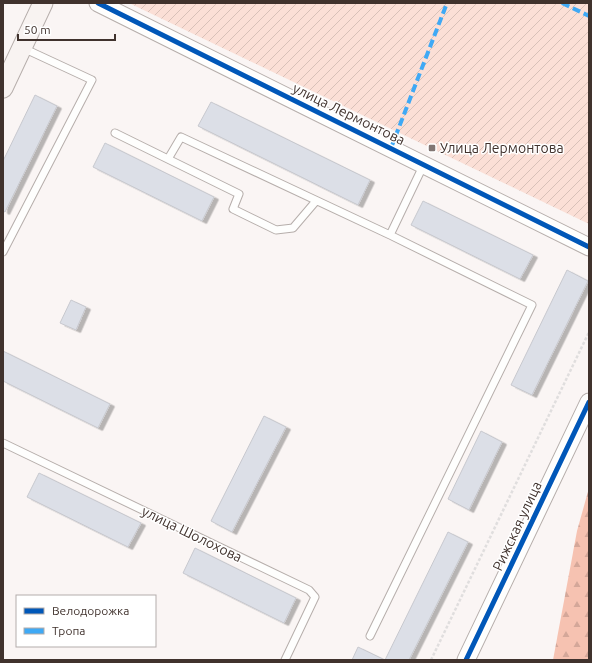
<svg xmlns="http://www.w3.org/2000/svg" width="592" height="663" viewBox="0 0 592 663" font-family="Ubuntu,sans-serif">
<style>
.forest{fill:url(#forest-firs)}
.garden{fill:url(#garden-furrows)}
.building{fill:#dcdfe7;stroke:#c7c8ce;filter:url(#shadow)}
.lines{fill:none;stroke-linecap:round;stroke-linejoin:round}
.service-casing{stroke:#b6aeab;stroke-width:9}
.tertiary-casing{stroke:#b6aeab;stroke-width:19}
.secondary-casing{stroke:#b6aeab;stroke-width:21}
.path{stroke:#e0dede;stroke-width:2.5;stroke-dasharray:3 2;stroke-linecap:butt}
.service{stroke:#fefefd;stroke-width:7}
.tertiary{stroke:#fefefd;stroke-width:17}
.secondary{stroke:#f8f3f1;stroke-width:19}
.quiet{stroke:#3fa9f5;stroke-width:4;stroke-dasharray:8 4;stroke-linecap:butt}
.cycleway-casing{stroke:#fff;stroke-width:8}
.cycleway{stroke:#0057b8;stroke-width:5}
.poi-dot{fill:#817673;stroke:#fff;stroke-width:1.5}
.labels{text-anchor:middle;stroke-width:3;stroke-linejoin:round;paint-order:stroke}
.street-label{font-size:14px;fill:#40322d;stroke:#fff}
.poi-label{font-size:14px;fill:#40322d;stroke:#fff;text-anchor:start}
</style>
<defs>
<pattern id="forest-firs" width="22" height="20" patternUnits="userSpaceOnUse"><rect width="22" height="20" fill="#f6c2b1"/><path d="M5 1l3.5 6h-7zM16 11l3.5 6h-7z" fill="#d4a799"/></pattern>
<pattern id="garden-furrows" width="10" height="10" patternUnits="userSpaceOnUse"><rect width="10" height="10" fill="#fbdfd6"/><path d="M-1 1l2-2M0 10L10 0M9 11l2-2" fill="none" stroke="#d8c0b8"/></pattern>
<filter id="shadow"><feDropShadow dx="4.5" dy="2.5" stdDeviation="0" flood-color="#0004"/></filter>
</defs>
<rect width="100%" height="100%" fill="#faf5f4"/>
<!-- forest -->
<path class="forest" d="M589,488V660H553L577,531Z"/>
<!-- garden -->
<path class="garden" d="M129,3H589V224Z"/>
<!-- building -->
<path class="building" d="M35,95L57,106L5,212L3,211V161Z
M211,102L370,180L358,205L198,126Z
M105,143L214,197L202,221L93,167Z
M423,201L533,255L520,279L411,225Z
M567,270L588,281L532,395L511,385Z
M71,300L86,307L76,330L60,323Z
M3,351L110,404L98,428L3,381Z
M264,416L286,427L232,532L211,521Z
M481,431L502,442L469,510L448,499Z
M39,473L141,523L128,547L27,497Z
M448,532L468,542L409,660H352L358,647L385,660Z
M195,548L296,598L284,623L183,573Z"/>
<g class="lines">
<defs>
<path id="service" d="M115,133L239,194L233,209L276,230L293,228L316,201
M168,159L181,137L390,235L532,305L370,636
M390,235L424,164
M3,252L92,80L23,48
M3,443L309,590L315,597L285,660"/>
<path id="tertiary" d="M98,3L589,247
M466,660L589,402"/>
<path id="secondary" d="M3,88L43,3"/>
</defs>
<!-- service casing -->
<use href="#service" class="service-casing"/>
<!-- tertiary casing -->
<use href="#tertiary" class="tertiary-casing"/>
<!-- secondary casing -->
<use href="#secondary" class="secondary-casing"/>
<!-- path -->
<path class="path" d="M431,660L589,332"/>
<!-- service -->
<use href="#service" class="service"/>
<!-- tertiary -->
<use href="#tertiary" class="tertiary"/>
<!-- secondary -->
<use href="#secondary" class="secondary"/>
<!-- quiet -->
<path class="quiet" d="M562,3L589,16
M391,148L447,3"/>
<defs>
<path id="cycleway" d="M98,3L589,247
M466,660L589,402"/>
</defs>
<!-- cycleway casing -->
<use href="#cycleway" class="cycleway-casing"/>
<!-- cycleway -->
<use href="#cycleway" class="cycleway"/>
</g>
<!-- markers -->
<rect class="poi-dot" x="428" y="144" width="8" height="8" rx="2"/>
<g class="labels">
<!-- street labels -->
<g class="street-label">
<text transform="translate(349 114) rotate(26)" y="5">улица Лермонтова</text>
<text transform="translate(517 526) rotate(-65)" y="5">Рижская улица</text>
<text transform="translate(192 534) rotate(26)" y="5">улица Шолохова</text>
</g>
<!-- poi labels -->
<g class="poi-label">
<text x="440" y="153">Улица Лермонтова</text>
</g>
</g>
<!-- border -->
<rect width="592" height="663" fill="none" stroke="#40322d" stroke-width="8"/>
<!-- legend -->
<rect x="16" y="595" width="140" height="52" fill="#ffffff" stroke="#b3adab"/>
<rect x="24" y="608" width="20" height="6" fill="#0057b8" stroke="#b3adab"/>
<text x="52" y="615" font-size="12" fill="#40322d">Велодорожка</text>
<rect x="24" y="628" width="20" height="6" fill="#3fa9f5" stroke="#b3adab"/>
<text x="52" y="635" font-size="12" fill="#40322d">Тропа</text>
<!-- scale -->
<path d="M18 34v6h97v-6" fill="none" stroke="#40322d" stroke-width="2"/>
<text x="24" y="34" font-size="12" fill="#40322d" stroke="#ffffff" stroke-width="3" paint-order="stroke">50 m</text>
</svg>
